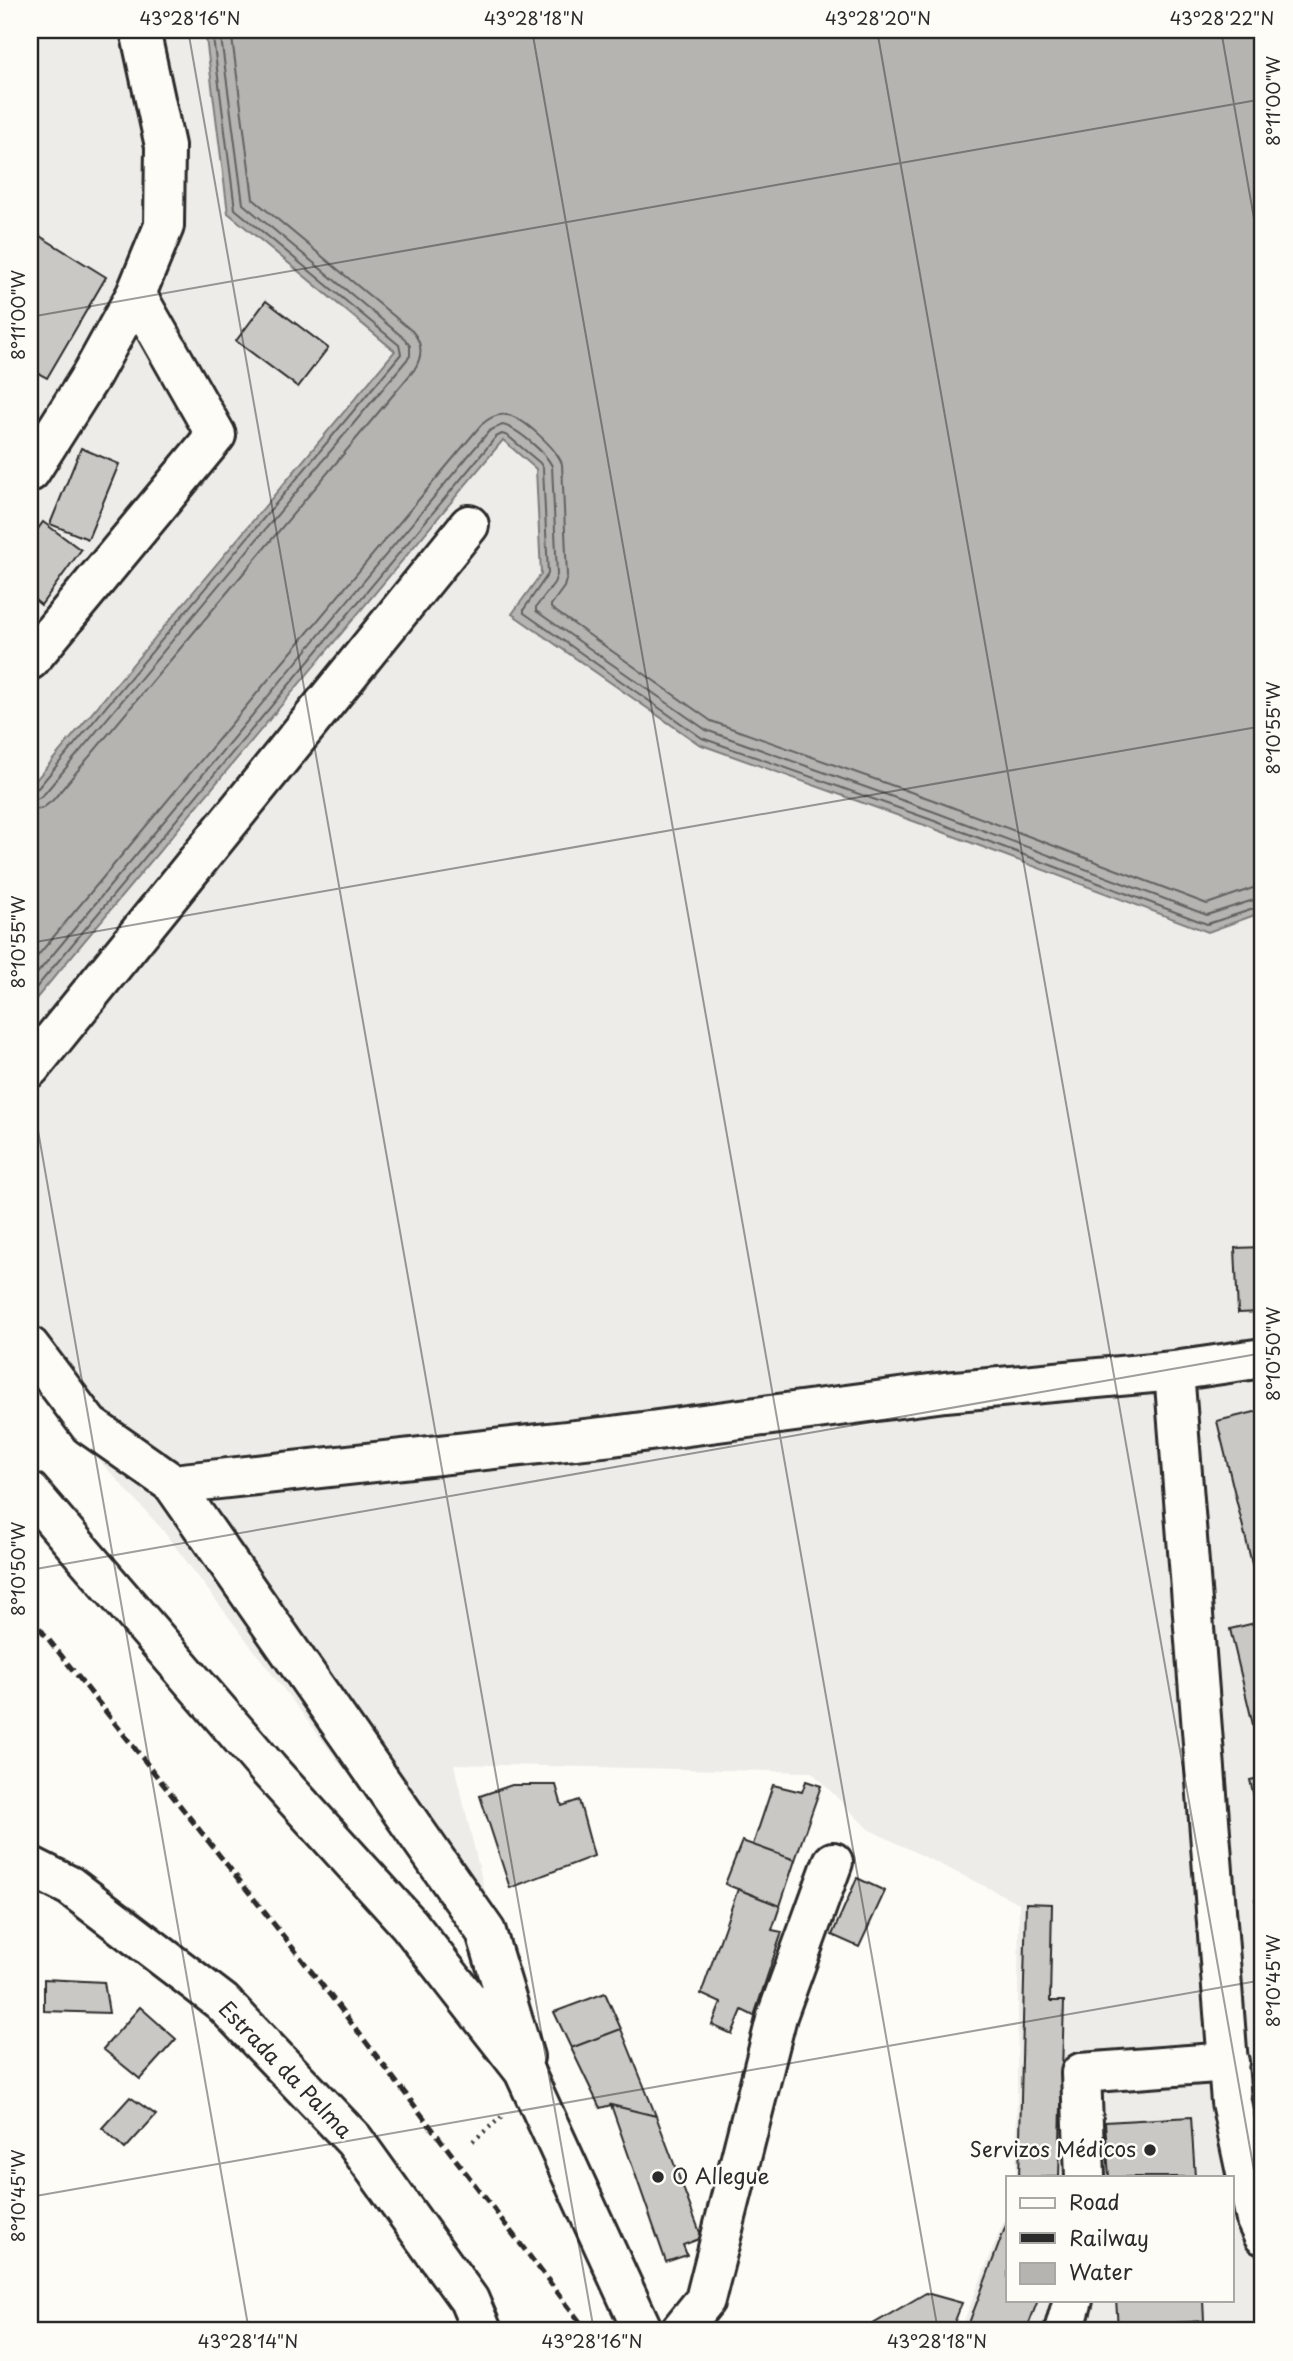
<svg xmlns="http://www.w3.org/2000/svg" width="1293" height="2361" viewBox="0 0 1293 2361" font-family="'Playpen Sans',sans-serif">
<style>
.built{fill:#edece8}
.water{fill:#b5b4b1;stroke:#7e7d7b;stroke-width:2}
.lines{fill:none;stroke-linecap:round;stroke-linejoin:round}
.shore{stroke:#626261;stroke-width:2}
.building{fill:#c9c8c4;stroke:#2b2b2b;stroke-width:2}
.minor-casing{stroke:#2b2b2b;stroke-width:44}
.path{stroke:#2b2b2b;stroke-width:4.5;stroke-dasharray:2 5;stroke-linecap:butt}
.minor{stroke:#fdfcf7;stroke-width:38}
.rail{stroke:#2b2b2b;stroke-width:5;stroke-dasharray:10 5;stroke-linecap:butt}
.ticks{fill:none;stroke:#2b2b2b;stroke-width:2;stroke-opacity:0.45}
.poi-dot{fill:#2b2b2b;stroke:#fdfcf7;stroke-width:2.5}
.labels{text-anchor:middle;stroke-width:5;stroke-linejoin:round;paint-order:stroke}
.street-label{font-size:21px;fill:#2b2b2b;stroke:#fdfcf7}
.poi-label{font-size:21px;fill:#2b2b2b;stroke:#fdfcf7;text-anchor:end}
.neatline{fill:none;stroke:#2b2b2b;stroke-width:2.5}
.ticks-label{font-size:18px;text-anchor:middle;fill:#2b2b2b}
</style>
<rect width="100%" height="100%" fill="#fdfcf7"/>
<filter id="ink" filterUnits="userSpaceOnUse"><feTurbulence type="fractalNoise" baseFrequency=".0143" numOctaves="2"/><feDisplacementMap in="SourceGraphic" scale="14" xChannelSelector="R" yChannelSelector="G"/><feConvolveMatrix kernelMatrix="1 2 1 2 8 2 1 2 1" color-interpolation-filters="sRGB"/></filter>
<g filter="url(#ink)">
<!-- built -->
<path class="built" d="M30,30H205L228,213L1263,912V2331H960L1008,2211V2300H1232V2177H1016L1019,1903L868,1829L812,1772L454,1764L488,1905L450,1908L161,1528L30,1384Z"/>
<!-- water -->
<path class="water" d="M205,30H1263V912L1208,932L927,826L699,744L512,614L541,574L536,469L503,440L30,1006V787L395,351L228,213Z"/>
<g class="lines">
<!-- shore -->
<path class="shore" d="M30,791L38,788L401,354L399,345L235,209L212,30
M30,800L39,798L45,793L410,356V346L405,339L243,204L220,30
M30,810L43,808L53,800L414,370C423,356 423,343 412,331L253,199L231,30
M30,965L481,425C489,418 497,413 507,415C523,417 557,449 562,464L567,576L564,587L551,605V608L711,721L936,801L1207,904L1253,888L1263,887
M30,982L489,431L502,425C516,427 546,453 552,466L557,575L554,583L536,607V611L706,730L932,811L1207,915L1263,897
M30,995L496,437L502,434L508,436L540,463L543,468L548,574L524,609V613L702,738L929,819L1207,924L1263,906"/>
</g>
<!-- building -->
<path class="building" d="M30,230L106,277L47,378L30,369Z
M266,301L328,348L298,387L236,341Z
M81,448L119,464L88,539L50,524Z
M43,522L81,550L41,605L30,596V540Z
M1263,1247V1312L1238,1313L1235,1248Z
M1263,1410V1566L1253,1568L1217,1421Z
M1263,1621V1753L1260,1754L1230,1629Z
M1263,1777V1834L1250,1780Z
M806,1781L821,1786L795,1860L753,1845L773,1785L802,1792Z
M512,1785H556L562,1806L579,1800L594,1856L510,1888L480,1796Z
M742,1841L795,1860L780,1906L725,1884Z
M857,1878L885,1891L859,1947L832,1935Z
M738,1889L780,1906L772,1930L782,1932L754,2016L742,2010L732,2034L712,2025L721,2003L701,1994Z
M1263,1897V1933L1255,1899Z
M1026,1903L1052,1904L1050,2001H1064L1059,2177H1019Z
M44,1979L104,1982L109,2013L44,2011Z
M605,1993L621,2029L571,2048L554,2012Z
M140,2007L176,2039L140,2079L103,2049Z
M621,2029L656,2116L611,2105L600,2108L571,2048Z
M130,2097L156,2115L125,2149L102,2128Z
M611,2105L656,2116L702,2238L683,2245L687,2255L666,2262Z
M1191,2117L1195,2177H1109L1105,2122Z
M1008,2220V2300H1038L1026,2331H966Z
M926,2293L962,2303L951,2331H872L868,2327Z
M1116,2300H1203L1204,2321L1118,2327Z
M423,2328V2331H355V2329Z"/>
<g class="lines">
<defs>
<path id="minor" d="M30,472L92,374L136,294L164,226L165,146L140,30
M30,660L216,435L136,294
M30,1068L469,525
M30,1347L89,1425L173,1484L612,1436L945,1392L1174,1371L1231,2102L1256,2220L1263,2235
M1174,1371L1263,1358
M173,1484L486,1932L524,2057
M30,1492L269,1770L409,1924L524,2071L643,2331
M30,1866L70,1886L222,2002L354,2140L469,2300L482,2331
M1085,2177L1081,2073L1229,2062
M680,2331L705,2300L777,2016L833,1862
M1064,2331L1073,2300"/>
</defs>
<!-- minor casing -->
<use href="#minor" class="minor-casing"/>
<!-- path -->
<path class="path" d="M473,2141L504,2115"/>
<!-- minor -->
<use href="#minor" class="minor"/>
<!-- rail -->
<path class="rail" d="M30,1616L323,1986L587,2331"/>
</g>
</g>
<!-- ticks -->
<path class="ticks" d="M188,30L594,2331M532,30L938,2331M877,30L1263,2222M1221,30L1263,270M30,317L1263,99M30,943L1263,726M30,1085L249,2331M30,1570L1263,1353M30,2197L1263,1980"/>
<!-- markers -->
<g class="poi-dot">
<circle cx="1150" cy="2150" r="7"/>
<circle cx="658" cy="2177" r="7"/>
</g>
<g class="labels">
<!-- street labels -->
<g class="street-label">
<text transform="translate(285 2070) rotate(46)" y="7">Estrada da Palma</text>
</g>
<!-- poi labels -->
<g class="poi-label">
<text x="1136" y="2157">Servizos Médicos</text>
<text x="672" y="2184" text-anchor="start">O Allegue</text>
</g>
</g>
<!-- margin -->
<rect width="1293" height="2361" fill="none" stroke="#fdfcf7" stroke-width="77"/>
<!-- legend -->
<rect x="1006" y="2176" width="228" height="126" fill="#fdfcf7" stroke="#a9a8a5" stroke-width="2"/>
<rect x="1020" y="2198" width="35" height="10" fill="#fdfcf7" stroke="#a9a8a5" stroke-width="2"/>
<text x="1069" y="2210" font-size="21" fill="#2b2b2b">Road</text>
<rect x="1020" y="2233" width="35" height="10" fill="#2b2b2b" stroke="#a9a8a5" stroke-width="2"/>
<text x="1069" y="2246" font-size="21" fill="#2b2b2b">Railway</text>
<rect x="1020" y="2263" width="35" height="21" fill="#b5b4b1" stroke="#a9a8a5" stroke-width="2"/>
<text x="1069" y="2280" font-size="21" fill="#2b2b2b">Water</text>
<rect x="38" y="38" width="1216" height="2284" class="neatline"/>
<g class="ticks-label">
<text x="190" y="25">43°28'16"N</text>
<text x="534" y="25">43°28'18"N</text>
<text x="878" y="25">43°28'20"N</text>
<text x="1222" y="25">43°28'22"N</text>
<text transform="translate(1274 101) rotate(-90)" y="6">8°11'00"W</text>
<text transform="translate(19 315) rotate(-90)" y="6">8°11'00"W</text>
<text transform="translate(1274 728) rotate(-90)" y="6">8°10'55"W</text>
<text transform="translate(19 942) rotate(-90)" y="6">8°10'55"W</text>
<text transform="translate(1274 1354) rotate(-90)" y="6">8°10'50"W</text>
<text transform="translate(19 1569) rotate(-90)" y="6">8°10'50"W</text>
<text transform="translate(1274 1981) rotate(-90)" y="6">8°10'45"W</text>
<text transform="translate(19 2196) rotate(-90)" y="6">8°10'45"W</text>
<text x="248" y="2348">43°28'14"N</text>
<text x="592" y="2348">43°28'16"N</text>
<text x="937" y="2348">43°28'18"N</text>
</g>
</svg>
